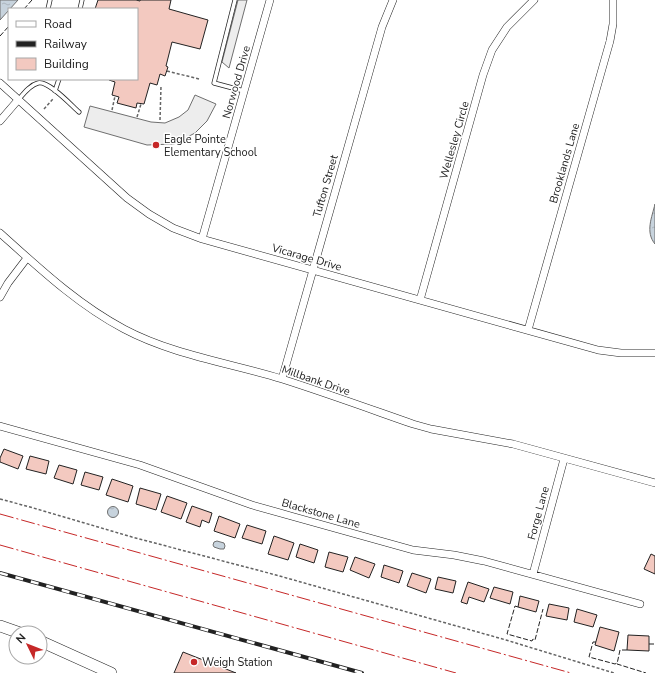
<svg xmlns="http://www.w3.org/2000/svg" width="655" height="673" viewBox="0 0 655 673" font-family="'Nunito Sans',sans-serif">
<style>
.parking{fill:#ededed;stroke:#6f6f6f}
.water{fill:url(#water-ripples);stroke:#6f6f6f}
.building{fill:#f3c9c0;stroke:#222}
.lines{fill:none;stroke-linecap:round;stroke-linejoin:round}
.lane-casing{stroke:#222;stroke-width:5}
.street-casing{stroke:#222;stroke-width:8}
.primary-casing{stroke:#222;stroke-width:12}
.path{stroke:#646464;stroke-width:1.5;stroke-dasharray:3 2;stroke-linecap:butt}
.lane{stroke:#fff;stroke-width:3.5}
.street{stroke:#fff;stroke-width:7}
.primary{stroke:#fff;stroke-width:11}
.rail-casing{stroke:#222;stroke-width:4}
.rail{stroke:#fff;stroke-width:2.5;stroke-dasharray:8;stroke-linecap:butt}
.fence{stroke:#222;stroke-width:1;stroke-dasharray:5 2;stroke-linecap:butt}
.power{stroke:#c62828;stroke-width:1;stroke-dasharray:14 3 2 3;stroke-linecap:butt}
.poi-dot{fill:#c62828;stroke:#fff;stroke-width:1.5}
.labels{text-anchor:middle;stroke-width:3;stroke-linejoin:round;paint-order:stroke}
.street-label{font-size:11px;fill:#222;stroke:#fff}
.poi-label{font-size:11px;fill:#222;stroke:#fff;text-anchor:start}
</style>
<defs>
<pattern id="water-ripples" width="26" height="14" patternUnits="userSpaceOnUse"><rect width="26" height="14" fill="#c7d3dd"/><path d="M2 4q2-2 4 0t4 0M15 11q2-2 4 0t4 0" fill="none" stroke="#abb5bd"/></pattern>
</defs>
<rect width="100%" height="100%" fill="#fff"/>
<!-- parking -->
<path class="parking" d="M238,0H247L229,68L222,62Z
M195,95L216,104L207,121L195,133L174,144L147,145L84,127L90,106L151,122L165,123L179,117L188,110Z"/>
<!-- water -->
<path class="water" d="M0,0H18L0,20Z
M655,204V244C645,232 652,217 655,204Z
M107.5 512a5.5 5.5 0 1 1 11 0a5.5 5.5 0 1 1-11 0Z
M217,541L224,543L225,546L224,549H220L214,547L213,545L214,542Z"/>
<!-- building -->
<path class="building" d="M98,0H136L140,1V0H171L169,9L208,20L200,49L172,42L166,66L168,67L165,76L160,74L157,85L150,83L144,104L137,103L136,108L117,103L119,97L112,95L115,82L109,80V79H137V9H95Z
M4,449L23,456L18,469L0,462V458Z
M30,456L49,461L46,474L26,469Z
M59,465L77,470L73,484L54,478Z
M85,472L103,477L99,490L81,485Z
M112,479L133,486L128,502L106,495Z
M140,488L161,494L156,510L136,504Z
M167,496L187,503L181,519L161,512Z
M192,506L212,513L209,523L202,520L200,527L186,522Z
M219,516L240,524L235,538L214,531Z
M247,525L266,531L262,544L242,538Z
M274,536L294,543L288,560L268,554Z
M300,544L318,550L314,563L296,557Z
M329,552L348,557L343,572L325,567Z
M651,554L655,556V574L644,569Z
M355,557L375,564L369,578L350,570Z
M384,565L403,571L399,583L381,577Z
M412,573L431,579L426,593L407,586Z
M438,577L456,581L453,593L435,589Z
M468,582L489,589L484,602L469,597L467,604L461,602Z
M494,587L513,592L510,604L490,598Z
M520,596L539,601L536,612L518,607Z
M549,604L569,608L567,620L546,616Z
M577,609L597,615L593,627L574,622Z
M600,627L619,632L614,651L595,645Z
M628,635L649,636V651L627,650Z
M183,652L236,673H174Z"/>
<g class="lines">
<defs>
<path id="lane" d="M235,0L214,83L244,91
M48,9L50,0
M80,9L82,0
M55,91L59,79
M19,99C24,93 30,85 38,83C48,80 71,105 79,112"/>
<path id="street" d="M0,83L127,198L149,214L173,228L202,239L598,350L621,353H655
M0,121L18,100
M0,233C39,268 77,304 124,329C173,355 230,363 282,379C326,393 370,409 413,424L431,429L513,444L655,483
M202,239L270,0
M0,297L8,283L27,258
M420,300L483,75L492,50L507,27L534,0
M528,330L610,41L613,24V0
M282,379L382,27L393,0
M0,426L140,465L252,505L291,516L413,550L454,555L484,561L640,604
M533,574L564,459"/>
<path id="primary" d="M0,626L20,633
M40,641L111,673"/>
</defs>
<!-- lane casing -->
<use href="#lane" class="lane-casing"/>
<!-- street casing -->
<use href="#street" class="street-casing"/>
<!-- primary casing -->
<use href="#primary" class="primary-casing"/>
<!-- path -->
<path class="path" d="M167,71L199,79
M44,109L53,99
M112,110L115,96
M137,117L141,104
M160,120L161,86
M0,499L30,507L132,537L276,575L506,640L614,673"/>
<!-- lane -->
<use href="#lane" class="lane"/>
<!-- street -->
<use href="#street" class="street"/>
<!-- primary -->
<use href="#primary" class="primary"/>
<defs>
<path id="rail" d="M0,573L362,673"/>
</defs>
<!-- rail casing -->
<use href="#rail" class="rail-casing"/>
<!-- rail -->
<use href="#rail" class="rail"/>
<!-- fence -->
<path class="fence" d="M24,9L32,0
M0,36L9,26
M518,607L515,606L507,634L532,641L533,639L535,640L543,609
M596,642H593L589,657L615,664L617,663
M649,644H655
M627,650H620L617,664L646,673"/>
<!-- power -->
<path class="power" d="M0,514L571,673
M0,545L456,673"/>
</g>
<!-- markers -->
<g class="poi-dot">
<circle cx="156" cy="145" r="4"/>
<circle cx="194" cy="662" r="4"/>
</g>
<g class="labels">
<!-- street labels -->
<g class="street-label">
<text transform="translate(236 82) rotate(-74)" y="4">Norwood Drive</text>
<text transform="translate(454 140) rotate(-74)" y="4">Wellesley Circle</text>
<text transform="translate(564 163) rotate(-74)" y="4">Brooklands Lane</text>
<text transform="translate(325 186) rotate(-74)" y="4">Tufton Street</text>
<text transform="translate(307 257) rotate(16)" y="4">Vicarage Drive</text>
<text transform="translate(316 380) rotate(19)" y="4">Millbank Drive</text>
<text transform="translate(321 513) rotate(16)" y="4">Blackstone Lane</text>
<text transform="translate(538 513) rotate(-75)" y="4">Forge Lane</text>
</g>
<!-- poi labels -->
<g class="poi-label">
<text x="164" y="143">Eagle Pointe<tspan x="164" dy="13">Elementary School</tspan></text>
<text x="202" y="666">Weigh Station</text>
</g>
</g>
<!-- legend -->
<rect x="8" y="8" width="130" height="72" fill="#ffffff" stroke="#a7a7a7"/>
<rect x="16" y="21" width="20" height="6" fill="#ffffff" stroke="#a7a7a7"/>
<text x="44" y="28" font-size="12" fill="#222222">Road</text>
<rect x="16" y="41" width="20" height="6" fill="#222222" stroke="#a7a7a7"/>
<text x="44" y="48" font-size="12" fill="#222222">Railway</text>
<rect x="16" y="58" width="20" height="12" fill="#f3c9c0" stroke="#a7a7a7"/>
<text x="44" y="68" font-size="12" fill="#222222">Building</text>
<!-- north arrow -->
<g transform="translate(28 645) rotate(313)"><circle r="19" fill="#ffffff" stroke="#a7a7a7"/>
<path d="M0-3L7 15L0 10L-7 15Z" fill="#c62828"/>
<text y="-6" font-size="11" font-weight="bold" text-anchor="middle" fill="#222222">N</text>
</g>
</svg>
